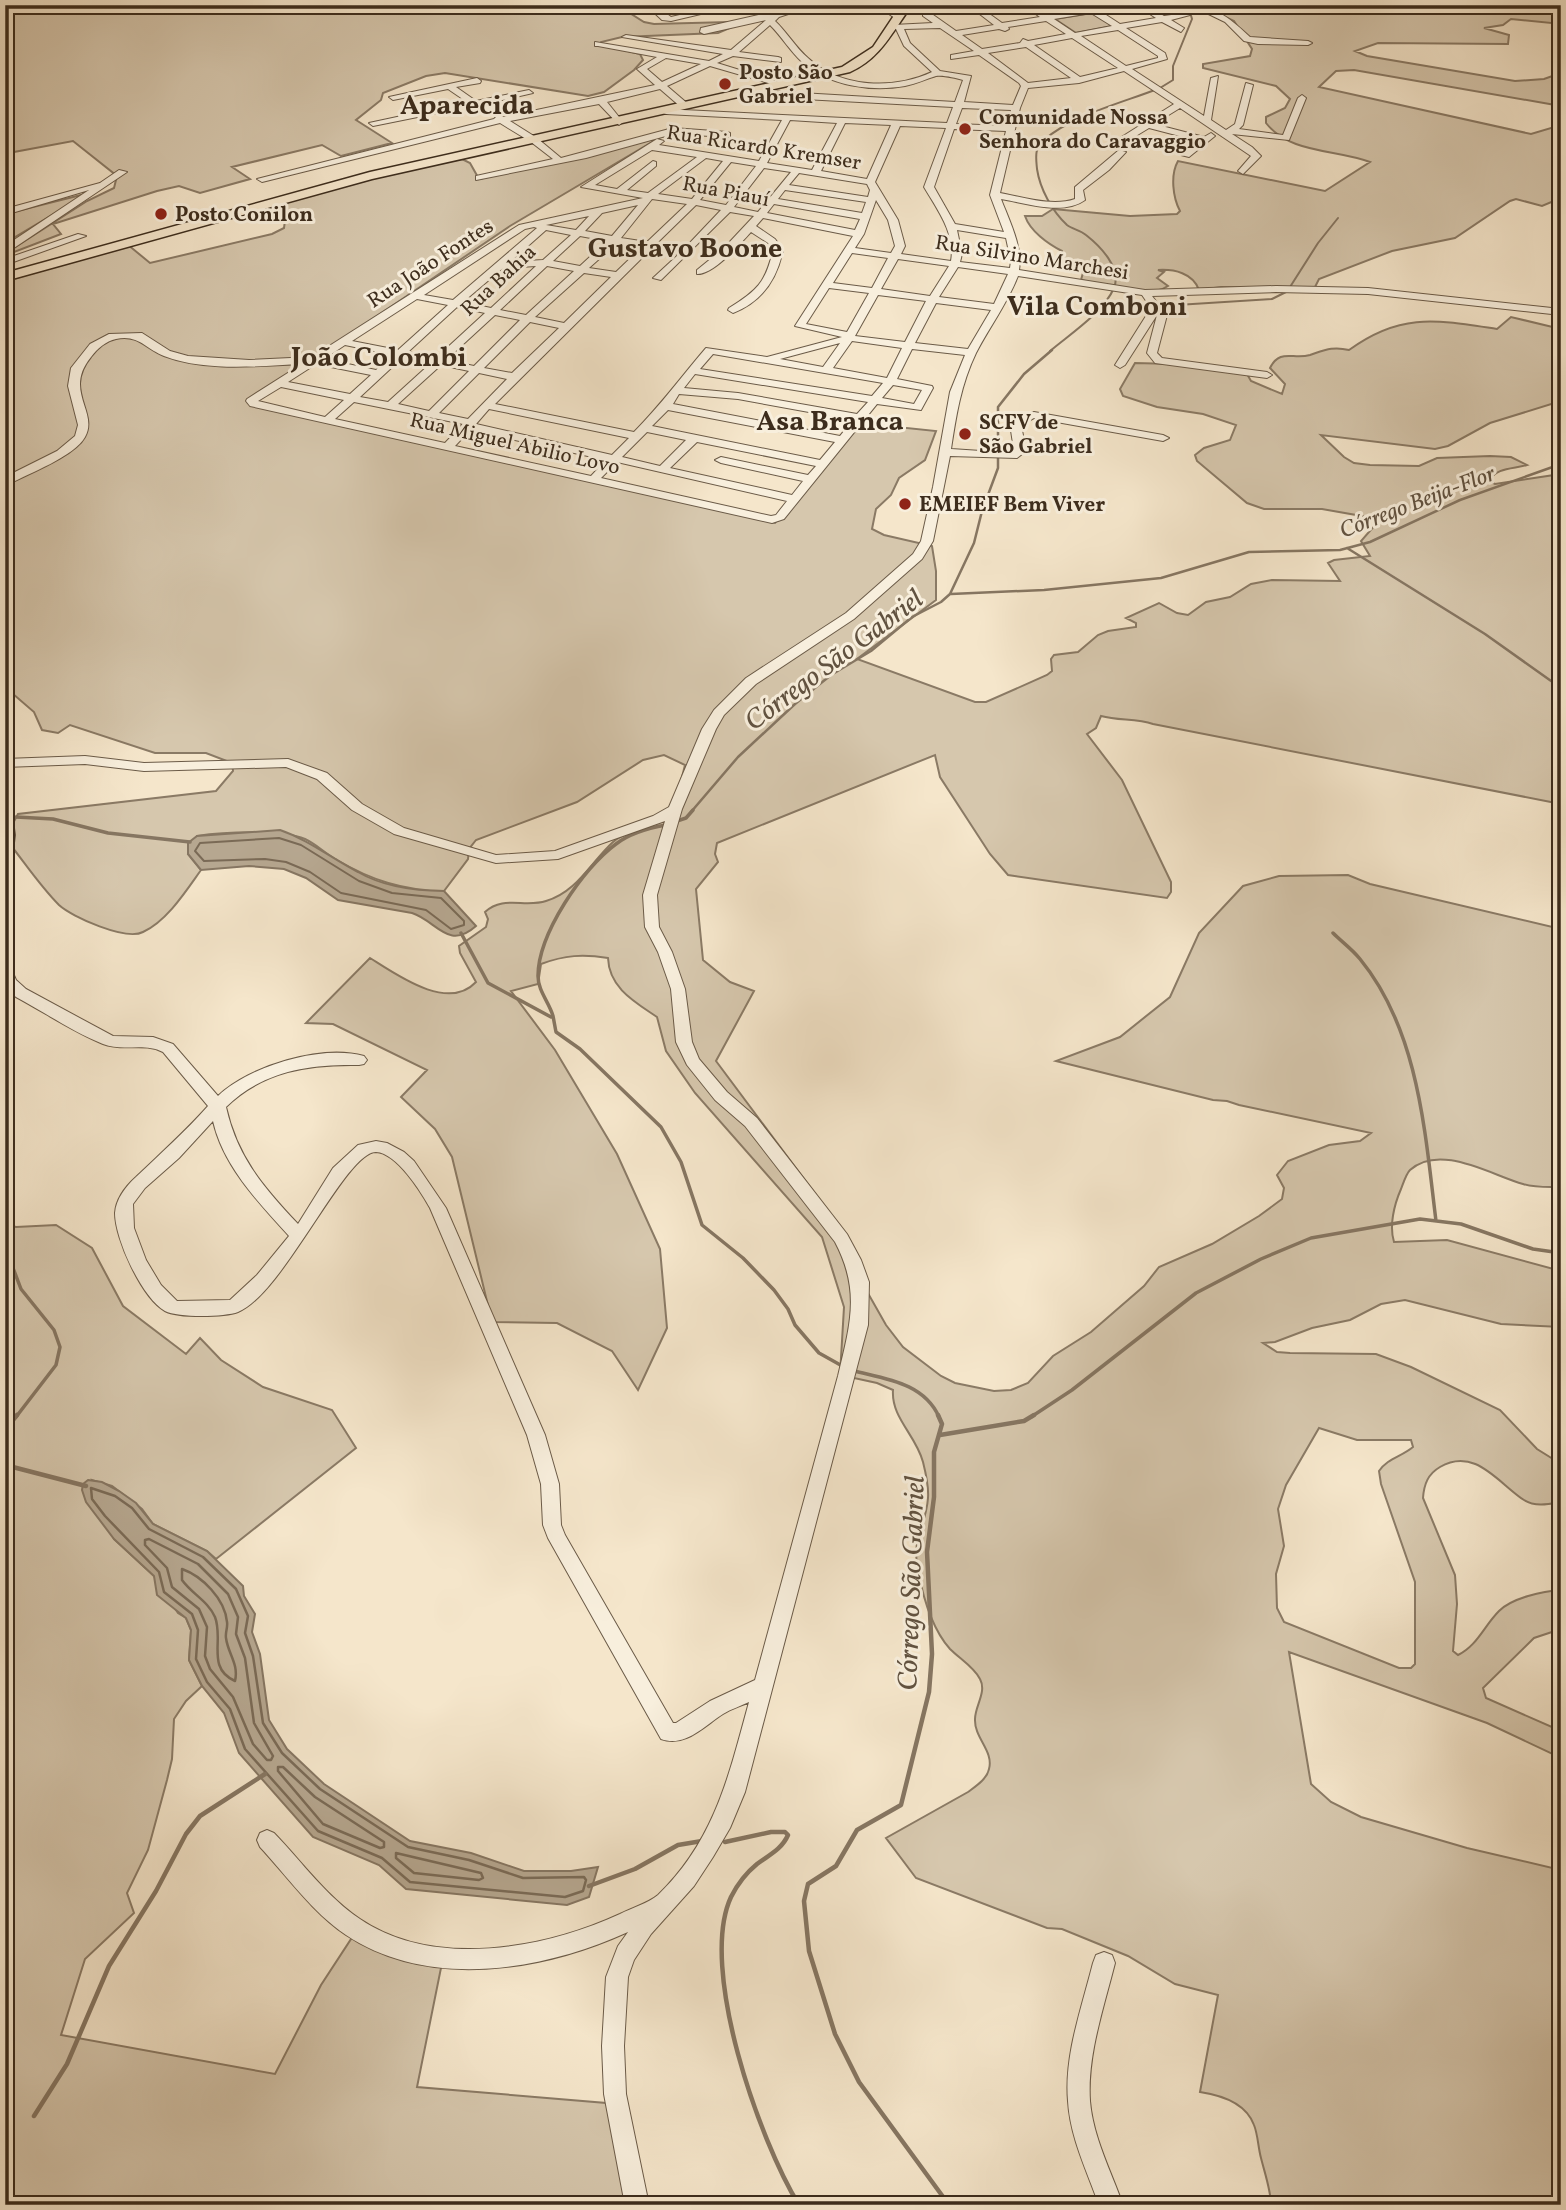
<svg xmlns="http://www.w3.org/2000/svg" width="1566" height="2210" viewBox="0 0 1566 2210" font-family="Vollkorn,serif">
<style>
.green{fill:#d6c7ad;stroke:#8a7a65;stroke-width:2;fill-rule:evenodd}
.water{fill:#b6a790;stroke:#867662;stroke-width:2}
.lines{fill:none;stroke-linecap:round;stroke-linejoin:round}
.shore-far1{stroke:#7a6a56;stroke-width:2}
.shore{stroke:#7a6a56;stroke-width:2.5}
.stream-far3{stroke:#867662;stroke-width:2}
.stream-far2{stroke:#867662;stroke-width:2.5}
.stream-far1{stroke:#867662;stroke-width:3.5}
.stream{stroke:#867662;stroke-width:4.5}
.minor-casing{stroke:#6b5b48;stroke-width:2}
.major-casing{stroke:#3d2d1d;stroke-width:3}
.minor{fill:#f8efdd;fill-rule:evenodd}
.major{fill:#f5e6cb;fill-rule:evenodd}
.poi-dot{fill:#8f2418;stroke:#f8efdd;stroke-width:2.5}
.labels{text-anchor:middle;stroke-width:6;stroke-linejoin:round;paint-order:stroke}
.far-poi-label{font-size:21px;font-weight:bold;fill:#3d2d1d;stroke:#f8efdd;text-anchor:start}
.far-street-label{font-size:21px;fill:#3d2d1d;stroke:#f8efdd}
.far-water-label{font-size:23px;font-style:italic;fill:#615240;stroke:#f8efdd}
.far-district-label{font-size:28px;font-weight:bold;fill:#3d2d1d;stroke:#f8efdd}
.water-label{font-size:28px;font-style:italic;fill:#615240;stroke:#f8efdd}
</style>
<rect width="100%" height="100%" fill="#f5e6cb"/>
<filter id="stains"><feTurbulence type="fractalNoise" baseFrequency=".00286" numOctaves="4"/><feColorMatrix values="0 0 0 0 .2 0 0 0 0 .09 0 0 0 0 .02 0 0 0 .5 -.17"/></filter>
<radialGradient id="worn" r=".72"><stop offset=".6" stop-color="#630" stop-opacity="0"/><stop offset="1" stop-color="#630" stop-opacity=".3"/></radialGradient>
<!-- green -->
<path class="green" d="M5,5H617L644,22L654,24L729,22L732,27L718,33L622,37L601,42L600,44L640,54L643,60L634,70L604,92L588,96L445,73L426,76L383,93L381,100L356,120L392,143L341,156L322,145L232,167L250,179L200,193L179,186L157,191L53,224L61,234L9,254L6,253L87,201L114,188L117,176L73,141L14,152L5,156Z
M1200,5H1561V24L1511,19L1503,25L1484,28L1509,35L1508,44L1378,43L1355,51L1367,56L1515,81L1544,79L1561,73V106L1354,70L1336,71L1319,87L1531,134L1561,125V198L1542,206L1516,199L1510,201L1455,238L1392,251L1319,279L1314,289L1221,287L1199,290C1193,273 1174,269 1158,270L1164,272L1157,278L1168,286C1149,299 1102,285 1081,280L1084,269L1061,264L1062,251C1048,244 1030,231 1025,216H1042L1053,209L1130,216L1177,214L1180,211C1173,198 1170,175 1178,161L1325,191L1370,162C1336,149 1290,154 1266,123V117L1285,108L1290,99L1276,86L1203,68V64L1250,56L1252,49L1234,21Z
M1092,13L1113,26L1076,33L1055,19Z
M662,136L510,226L249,403L775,523L854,426L878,425L936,431L925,460L899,478L891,495L876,509L872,529L884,535L932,546L936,571V600L857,659L975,702H986L1047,675L1052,671L1051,659L1054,655L1078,652L1098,635L1108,631L1136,627V623L1126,618L1159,603L1177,613L1188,615L1206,602L1230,597L1251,584L1272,580L1340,581L1328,563L1334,560L1370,556L1361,541L1376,524L1373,518L1322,509H1264L1247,503L1197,461L1195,455L1204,448L1230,440L1236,425L1203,414L1157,407L1123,396L1120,389L1135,363L1174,364L1247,374L1251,381L1282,394L1285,384L1270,368C1280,348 1293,360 1310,355C1325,350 1333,346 1349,350C1401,312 1437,320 1497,329L1511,317L1561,329V401L1490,423L1448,446L1435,449L1321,435L1344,457L1354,463L1370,465L1419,466L1437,458L1490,456L1511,457L1527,465C1514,469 1496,467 1489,481L1495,484L1561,474V804L1153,724C1136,718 1119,721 1101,716L1096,728L1087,734L1122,780L1171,882V892L1167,898L1008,875L990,854L940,777L935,755L717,843L715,854L718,862L696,889L703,960L730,982L754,991L716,1061L851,1242L848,1258L886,1325L903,1347L941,1376L955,1383L994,1391L1011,1390L1028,1383L1053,1356L1091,1332L1144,1286L1159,1267L1212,1244L1259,1216L1282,1199L1284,1188L1277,1175L1288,1161L1329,1145L1360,1141L1371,1133L1239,1105L1227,1101L1213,1100L1056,1061L1120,1037L1170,997L1199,933L1243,886L1279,876L1348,875L1370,884L1561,929V1187C1549,1187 1535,1188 1523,1184C1491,1175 1440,1143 1410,1170C1406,1174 1403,1184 1401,1189C1394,1205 1389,1226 1394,1242L1447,1240L1561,1271V1327L1501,1324L1405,1300L1381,1304L1350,1320L1312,1328L1275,1342L1263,1343L1277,1352L1290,1353L1376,1354L1411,1367L1500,1410L1537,1449L1561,1464V1502C1549,1504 1535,1507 1524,1500C1499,1484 1475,1446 1440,1467C1428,1474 1424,1484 1423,1498L1455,1575L1457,1604L1453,1651L1458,1655C1477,1646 1484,1626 1499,1611C1512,1598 1543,1591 1561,1590V1629L1534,1638L1483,1688L1486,1698L1561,1731V1758L1487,1723L1289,1652L1311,1784L1331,1802L1361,1817L1467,1848L1561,1870V2205H1271C1271,2191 1265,2174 1261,2158C1258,2147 1258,2135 1254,2125C1246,2103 1220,2095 1200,2092L1218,1995L1175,1984L1128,1956L1062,1929L1047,1928L916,1878L886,1838L968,1792C976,1786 987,1779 989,1769C994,1751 974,1738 975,1719C975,1706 987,1692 980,1679C974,1667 960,1659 950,1649C932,1629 923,1597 918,1571C911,1537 926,1527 928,1498C929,1486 926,1474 923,1462C916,1435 891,1418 893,1390L877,1383L840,1375L844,1307L822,1237L695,1093L666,1051L657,1017C635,1002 609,988 608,958C583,954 565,955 541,964L538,984L511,991L555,1050L617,1154L660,1249L667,1328L638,1390L612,1351L557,1323L492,1322L452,1157L435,1129L401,1097L427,1070L333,1024L306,1023L370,958C397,975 448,1012 476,982L460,953L459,946L486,927L488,919L485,912C503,895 525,908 546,901C577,892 591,862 613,842C626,830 648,831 662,819C675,806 681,782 685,765L664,755L643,760L577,802L476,840L469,849L468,859L444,891C404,891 371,880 337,860C326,854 316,844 305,839C282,829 222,832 197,836L188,854L201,870C186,891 167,921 143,932C126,941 72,917 59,905C39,885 23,860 5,838L18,814L216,791L233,771L232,763L206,753H155L70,725L58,733L42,730L34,712L5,687V279L127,244L150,263L272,234L284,228L286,213L271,204L369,177L462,159L470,163L479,179ZM1319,1428L1357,1440H1411L1413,1447C1401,1457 1388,1458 1379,1471L1381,1484L1415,1582V1664L1411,1668H1399L1284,1622L1277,1608L1276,1574L1284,1546L1278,1509L1286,1485Z
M89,193L5,243V214Z
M5,1224L16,1227L56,1225L92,1248L123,1306L186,1354L200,1338L221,1360L263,1387L332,1410L356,1448L216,1559L207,1551L153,1524L142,1509L112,1486L92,1480L114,1539L154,1576L178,1613L186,1618L191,1630L189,1660L202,1686L186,1701L174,1719L172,1759L167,1780L148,1850L127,1893L134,1913L85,1959L61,2035L275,2074L321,1985L355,1933L443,1958L417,2087L618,2104L644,2205H5Z"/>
<!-- water -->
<path class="water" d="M280,830C309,840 331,858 358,872C384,887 415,891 444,891L476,926C448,951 437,921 412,913L338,900L306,878L284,869L249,866L201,870L188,854V843L197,836Z
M88,1480L102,1482L119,1491L136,1503L153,1524L207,1551L243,1586L244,1596L255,1614L252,1632L260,1654L269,1720L287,1749L324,1784L410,1841L471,1853L524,1871H571L598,1867L589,1897L567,1905L406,1889L379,1865L313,1837L239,1753L224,1713L202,1686L189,1660L191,1630L186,1618L157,1595L154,1576L114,1539L86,1502L82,1490L83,1484Z"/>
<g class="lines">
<!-- shore-far1 -->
<path class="shore-far1" d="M279,838L301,845L359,881L392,893L441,898L464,921V925L451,929L426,910L341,893L310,872L286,862L265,859L204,861L195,851L200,843Z"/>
<!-- shore -->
<path class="shore" d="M91,1488L115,1496L132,1508L149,1529L203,1557L236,1589L248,1616L245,1633L253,1656L263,1723L282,1753L320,1789L408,1847L469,1860L523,1878L584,1877L586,1880L583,1891L565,1897L410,1882L382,1858L318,1831L245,1749L230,1709L207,1682L196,1659L198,1630L192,1614L164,1592L159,1572L105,1516L92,1499Z
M149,1539L198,1564L228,1594L238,1617L236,1634L245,1658L254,1723L273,1756L271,1760H267L253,1744L233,1697L210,1669L205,1656L207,1627L199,1609L172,1587L167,1568L145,1545V1540Z
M182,1569C202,1576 225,1599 227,1622C228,1627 225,1633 226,1638C228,1654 239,1664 235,1681C206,1668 224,1640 215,1617C208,1601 192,1594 182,1580Z
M278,1767H283L315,1797L384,1842V1847L380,1848L323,1824L278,1771Z
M396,1853L481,1873L483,1878L479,1880L414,1873L396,1858Z"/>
<!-- stream-far3 -->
<path class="stream-far3" d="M1290,287L1318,243L1338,218
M1161,306L1272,299L1286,292
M1097,310L1149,306
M1050,351C1070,334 1103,313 1114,288C1122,268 1100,246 1086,235C1080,230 1072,229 1067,225C1052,211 1040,189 1037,169C1036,158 1034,148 1044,140C1072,115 1125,102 1160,88L1173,80V66L1192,19L1190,12L1183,5"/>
<!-- stream-far2 -->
<path class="stream-far2" d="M1347,548L1485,634L1561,688
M951,594L1044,590L1161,578L1249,552L1340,550L1370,542L1460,500L1561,464
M691,812L738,757L795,704L831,675L871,651L912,617L941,602L950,594L974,543L982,511L998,468V407L1024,374L1052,350"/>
<!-- stream-far1 -->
<path class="stream-far1" d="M16,817L53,819L108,833L190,842
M677,821L686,818L693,810
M666,825C649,828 630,833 616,844C583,868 538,934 538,976C538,991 549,1002 553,1016C554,1021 555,1027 556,1032L580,1049L661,1127L681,1162L702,1225L743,1258L774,1290L788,1309L795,1325L819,1353L844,1367
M461,933L488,983L551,1017
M1333,933C1342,942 1352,949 1360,959C1419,1031 1425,1133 1436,1221
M5,1247L21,1289L54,1330L60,1347L56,1365L16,1417
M854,1371C886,1379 924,1383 939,1417
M1031,1417L1072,1390L1196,1293L1261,1259L1311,1238L1420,1219L1461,1224L1533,1249L1561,1253"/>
<!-- stream -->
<path class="stream" d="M938,1415L942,1424L934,1452V1497L927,1552L932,1654L929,1692L901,1805L857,1830L836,1866L808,1884L804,1901L809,1951L835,2034L859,2082L949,2205
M5,1430L17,1415
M940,1435L1024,1421L1034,1415
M5,1465L86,1486
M725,1842L771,1832H785L788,1835C782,1849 769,1855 757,1864C746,1873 737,1885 731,1897C698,1968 760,2142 799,2205
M589,1886L635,1869L678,1845L702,1841
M34,2116L67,2064L109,1966L156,1891L186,1834L200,1816L265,1774"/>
<defs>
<path id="minor" d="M646,5H655L671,17L723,5H739L671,21L662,20Z
M802,5H816L779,17L775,21C787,32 795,47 808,58C840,88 893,90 932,72L904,46L896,29L889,27L893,25L933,23L923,16V12H929L956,31L994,25L968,5H977L1002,23L1040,17L1023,5H1033L1048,15L1086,9L1081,5L1094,7L1126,5L1100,11L1120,24L1156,18L1136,5H1146L1164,16L1186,13L1190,15L1171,20L1184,28L1181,32L1162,22L1126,28L1165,53L1167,59L1132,69L1204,116L1211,78L1218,76L1211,120L1226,130L1235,124L1246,83L1253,85L1243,125L1239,129L1283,135L1298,98L1302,95L1306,98L1289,140L1232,134L1252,147L1261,156L1243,174L1238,171L1251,156L1180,108L1154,124L1204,137L1211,133L1215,136L1189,157L1181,155L1199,141L1149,128L1126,142H1120V138L1174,104L1124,71L1079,83L1028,88L1020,108L1000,193C1023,197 1052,207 1075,199V187L1119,150L1126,152L1109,170L1083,190L1085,200C1063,216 1026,203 1001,199C1009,220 1023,247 1019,270L1145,290L1276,286L1368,288L1561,309V315L1368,294L1276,292L1152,296L1167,315L1157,353L1162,358L1267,372L1272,375L1267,378L1155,363L1147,353L1157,315L1125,365L1120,368L1115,365L1151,308L1142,295L1018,276C1007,304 990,326 976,353C961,384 956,416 951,449L1011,453L1014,450L1010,424L1018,416L1034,412L1163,435L1169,438L1163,441L1034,418L1021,425L1026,451L1017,458L950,456L933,541L922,559L854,619L756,684L724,715L716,729L682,809L657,895L659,927L672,952L685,989L692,1042L699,1059L727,1092L757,1118L847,1234L861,1260L869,1282L868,1325L745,1792L730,1828L713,1857L694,1886L651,1934L634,1960L628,1977L624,2046L626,2094L649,2205H625L604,2094L602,2046L606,1977L618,1946L628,1932C542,1971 429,1990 346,1935C312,1912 287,1876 260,1847L257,1840L260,1833L267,1830L274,1833C302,1862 327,1897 360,1919C434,1969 544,1949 620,1914C631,1908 649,1903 658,1895C715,1840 729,1775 749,1702C741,1706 731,1709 723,1714C704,1726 685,1748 661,1739L548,1538L543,1525L541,1484L527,1435L430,1208C421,1192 397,1153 376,1152C345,1152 284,1293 238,1312C225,1317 178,1318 165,1311C142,1298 115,1239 115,1213C116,1199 126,1186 136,1177C161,1153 185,1132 208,1106L163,1052C144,1042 123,1052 103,1044C73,1032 44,1012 16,997L5,987V964L10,966L16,980L26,989L113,1036L153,1037L173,1044L218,1096C249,1066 322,1044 364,1056L367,1060L364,1064L359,1065C309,1064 263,1071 226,1107C237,1157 264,1188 298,1224L333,1168L358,1145L376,1141L387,1143L404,1152L414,1161L446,1208L545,1435L559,1484L561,1525L565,1535L673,1723H676L710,1701L755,1680L838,1376C850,1325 861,1291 835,1242L745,1126L715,1100L687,1065L676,1042L671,989L658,952L645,927L643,895L665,821L558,859L496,863L394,834L352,810L317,779L286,767L144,771L85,764L5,767V759L85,756L144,763L288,759L327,773L362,804L404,828L496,855L555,851L653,816L669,807L702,729L714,710L746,678L846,613L913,554L921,541L933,487L950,392L965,355L912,349L897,379L932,386L933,388L921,410L877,404L784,519L772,523L250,406L246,401L247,399L302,364C258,366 206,372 164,356C146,349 138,334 116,339C106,341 97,349 91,357C63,391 99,412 85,437C75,456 28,474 9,484L5,485V477L57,451L75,436L78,425L68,386L71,368L90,344L109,334L142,333L170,351L188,356L249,360L312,357L519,225L643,198L581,187L657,139L664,141L659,145L759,161L782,120L666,114L663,113V109L947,123L953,107L766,97L749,93V89L766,91L955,102L963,80C955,78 944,75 936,76C926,79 916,84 905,86C871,92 829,86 802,62C790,51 782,37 770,25L739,52L778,57L781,58V62L733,56L717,63L782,83V87L710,66L667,86L688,104V108H682L660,89L607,102L623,122L619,125L599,104L510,121L537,138L561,158L673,128L727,132L730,133V137L673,134L586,158L476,180V176L553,159L531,142L500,123L262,182L257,179L494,119L498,115L503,117L655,85L637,69L657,57L598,46H595V42L709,61L723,54L622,37L626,35L731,50L766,20L704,34L700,32L701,28ZM1091,13L1112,26L1075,33L1054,19ZM1046,21L1066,34L1028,41L1023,39L1020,43L982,49L962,35L999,29L1005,31L1009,29L1008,27ZM940,28L974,51L951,55V59L979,55L1019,83L1021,86L1013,105L964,102L971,76L940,71L910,43L904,29ZM1118,30L1158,56V58L1126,66L1081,36ZM1072,38L1118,68L1080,77L1034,45ZM1026,47L1071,78L1028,83L988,53ZM666,58L701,64L662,82L647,69ZM962,108L1011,110L1007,126L956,124ZM790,120L837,123L812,170L767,163ZM845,123L891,125L867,179L821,171ZM900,126L946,128L924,187C937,209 956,234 951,261L901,254L905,246L898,220L875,182ZM954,129L1006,131L990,195L1004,232L955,224L934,187ZM652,150L697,157L648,193L627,190L656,166V162L653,161L617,189L595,185ZM706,158L723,161L692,199L658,194ZM731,162L756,166L726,205L700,200ZM764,168L791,172L758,212L734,207ZM799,173L867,184L870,190L868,197L789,185ZM785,190L866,202L862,213L778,199ZM652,199L687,204L647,242L621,238ZM876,200L888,220L895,246L891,253L855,248L864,234ZM774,204L860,219L855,230L767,213ZM638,205L612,236L585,231L602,213ZM696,205L721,210L684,249L656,244ZM730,212L754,216L724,248L697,270V274C713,275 740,244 751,232L768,243L773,250C766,282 757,291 729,308L728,310L733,313C762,302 777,279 783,250L775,239L756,226L763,218L853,236L795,326L842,337L767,357L706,348C682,376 660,406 634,432L495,404L651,249L679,254L653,278L661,280ZM589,216L576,230L546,225ZM534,227L537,228L453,300L424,295L525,229ZM546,230L571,235L543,260L510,262ZM957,230L1006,238L1011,261L1010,268L960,262L962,254ZM580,236L607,241L580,266L553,261ZM617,243L642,247L616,272L589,268ZM852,253L888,258L872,288L833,283ZM898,259L949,266L930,296L881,289ZM536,266L491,308L463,302L503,268ZM547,266L574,271L526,315L500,310ZM958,267L1008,274L994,304L939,297ZM584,273L611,277L564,323L535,317ZM829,288L869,293L847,332L806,324ZM878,295L926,301L905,342L855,336ZM417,299L448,305L398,350L352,341ZM936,303L991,310L968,349L915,343ZM457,307L485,313L436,358L408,352ZM495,315L520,320L474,366L446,360ZM530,322L559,328L512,373L484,368ZM852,341L902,348L887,378L833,368ZM840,343L823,367L780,359ZM345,345L393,355L376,370L324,359ZM713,354L883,383L872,396L700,369ZM403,357L431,363L388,402L360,397ZM316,364L371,375L350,394L288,382ZM441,365L469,371L429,411L398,404ZM479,373L507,379L468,419L439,413ZM695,374L868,402L857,414L738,393L684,388ZM893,385L922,390L914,404L882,398ZM281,387L344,400L325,417L258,401ZM679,394L738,399L853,420L840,436L673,404ZM354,402L463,424L445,443L335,419ZM489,409L629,438L612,455L476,424ZM668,410L835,442L820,460L652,426ZM470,430L606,460L591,476L455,446ZM647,432L686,440L660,466L622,457ZM697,442L816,466L808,475L721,457L715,460L721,463L803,481L792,495L670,468ZM617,462L787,501L776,515L771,516L601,478ZM213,1121C223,1166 259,1203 289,1236L257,1275L230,1300L177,1301L161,1285L146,1260L134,1228L133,1204L145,1188L179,1158Z
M875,5H885L902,16L895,18Z
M1190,5C1215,5 1233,21 1250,37L1308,41L1312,43L1308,45L1258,44L1244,41L1225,22Z
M477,78L481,81L480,83L456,87L476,101L529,90L533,93L481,105L483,107L479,110L472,106L373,126L369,123L467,102L448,89L393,100L389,97Z
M119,170L127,172L5,254V246L89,190L5,215V209L100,183Z
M78,234L86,236L5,265V259Z
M5,811L12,815L15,835L12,858L5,862Z
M1104,1952L1112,1955L1115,1963C1104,2007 1087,2055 1090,2101C1093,2137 1111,2171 1123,2205H1099C1087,2171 1070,2137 1068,2101C1064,2055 1082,2007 1093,1963L1096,1955Z"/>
<path id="major" d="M901,5H912C892,32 881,58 850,72L372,179L5,281V273L370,172L842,67L873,47Z"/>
</defs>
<!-- minor casing -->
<use href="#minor" class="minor-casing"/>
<!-- major casing -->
<use href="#major" class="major-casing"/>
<!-- minor -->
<use href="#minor" class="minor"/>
<!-- major -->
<use href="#major" class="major"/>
</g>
<!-- markers -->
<g class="poi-dot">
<circle cx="725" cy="84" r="7"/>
<circle cx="965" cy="129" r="7"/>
<circle cx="161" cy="214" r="7"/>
<circle cx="965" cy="434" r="7"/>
<circle cx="905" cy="504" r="7"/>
</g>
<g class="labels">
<!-- far-poi labels -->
<g class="far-poi-label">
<text x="739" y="79">Posto São<tspan x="739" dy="24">Gabriel</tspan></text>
<text x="979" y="124">Comunidade Nossa<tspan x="979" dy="24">Senhora do Caravaggio</tspan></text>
<text x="175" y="221">Posto Conilon</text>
<text x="979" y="429">SCFV de<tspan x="979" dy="24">São Gabriel</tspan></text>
<text x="919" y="511">EMEIEF Bem Viver</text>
</g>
<!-- far-street labels -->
<g class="far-street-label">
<text transform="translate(764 147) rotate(9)" y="7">Rua Ricardo Kremser</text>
<text transform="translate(726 191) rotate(11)" y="7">Rua Piauí</text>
<text transform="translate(1032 257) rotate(9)" y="7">Rua Silvino Marchesi</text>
<text transform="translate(430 263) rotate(-33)" y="7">Rua João Fontes</text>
<text transform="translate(498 280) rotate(-43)" y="7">Rua Bahia</text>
<text transform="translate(515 443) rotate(13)" y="7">Rua Miguel Abilio Lovo</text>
</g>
<!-- far-water labels -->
<g class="far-water-label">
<text transform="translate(1417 501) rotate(-21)" y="8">Córrego Beija-Flor</text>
</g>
<!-- far-district labels -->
<g class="far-district-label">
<text x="467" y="114">Aparecida</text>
<text x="685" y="257">Gustavo Boone</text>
<text x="1097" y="315">Vila Comboni</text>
<text x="379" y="366">João Colombi</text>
<text x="830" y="430">Asa Branca</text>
</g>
<!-- water labels -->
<g class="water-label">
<text transform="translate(833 659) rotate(-37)" y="10">Córrego São Gabriel</text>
<text transform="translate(910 1583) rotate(-88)" y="10">Córrego São Gabriel</text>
</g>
</g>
<!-- margin -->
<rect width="1566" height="2210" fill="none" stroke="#f5e6cb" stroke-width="28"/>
<rect x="7" y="7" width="1552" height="2196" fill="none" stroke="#3d2d1d" stroke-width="3.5"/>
<rect x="14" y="14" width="1538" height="2182" fill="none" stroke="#3d2d1d" stroke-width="2"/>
<rect width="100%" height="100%" filter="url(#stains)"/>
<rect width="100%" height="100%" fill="url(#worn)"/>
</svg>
